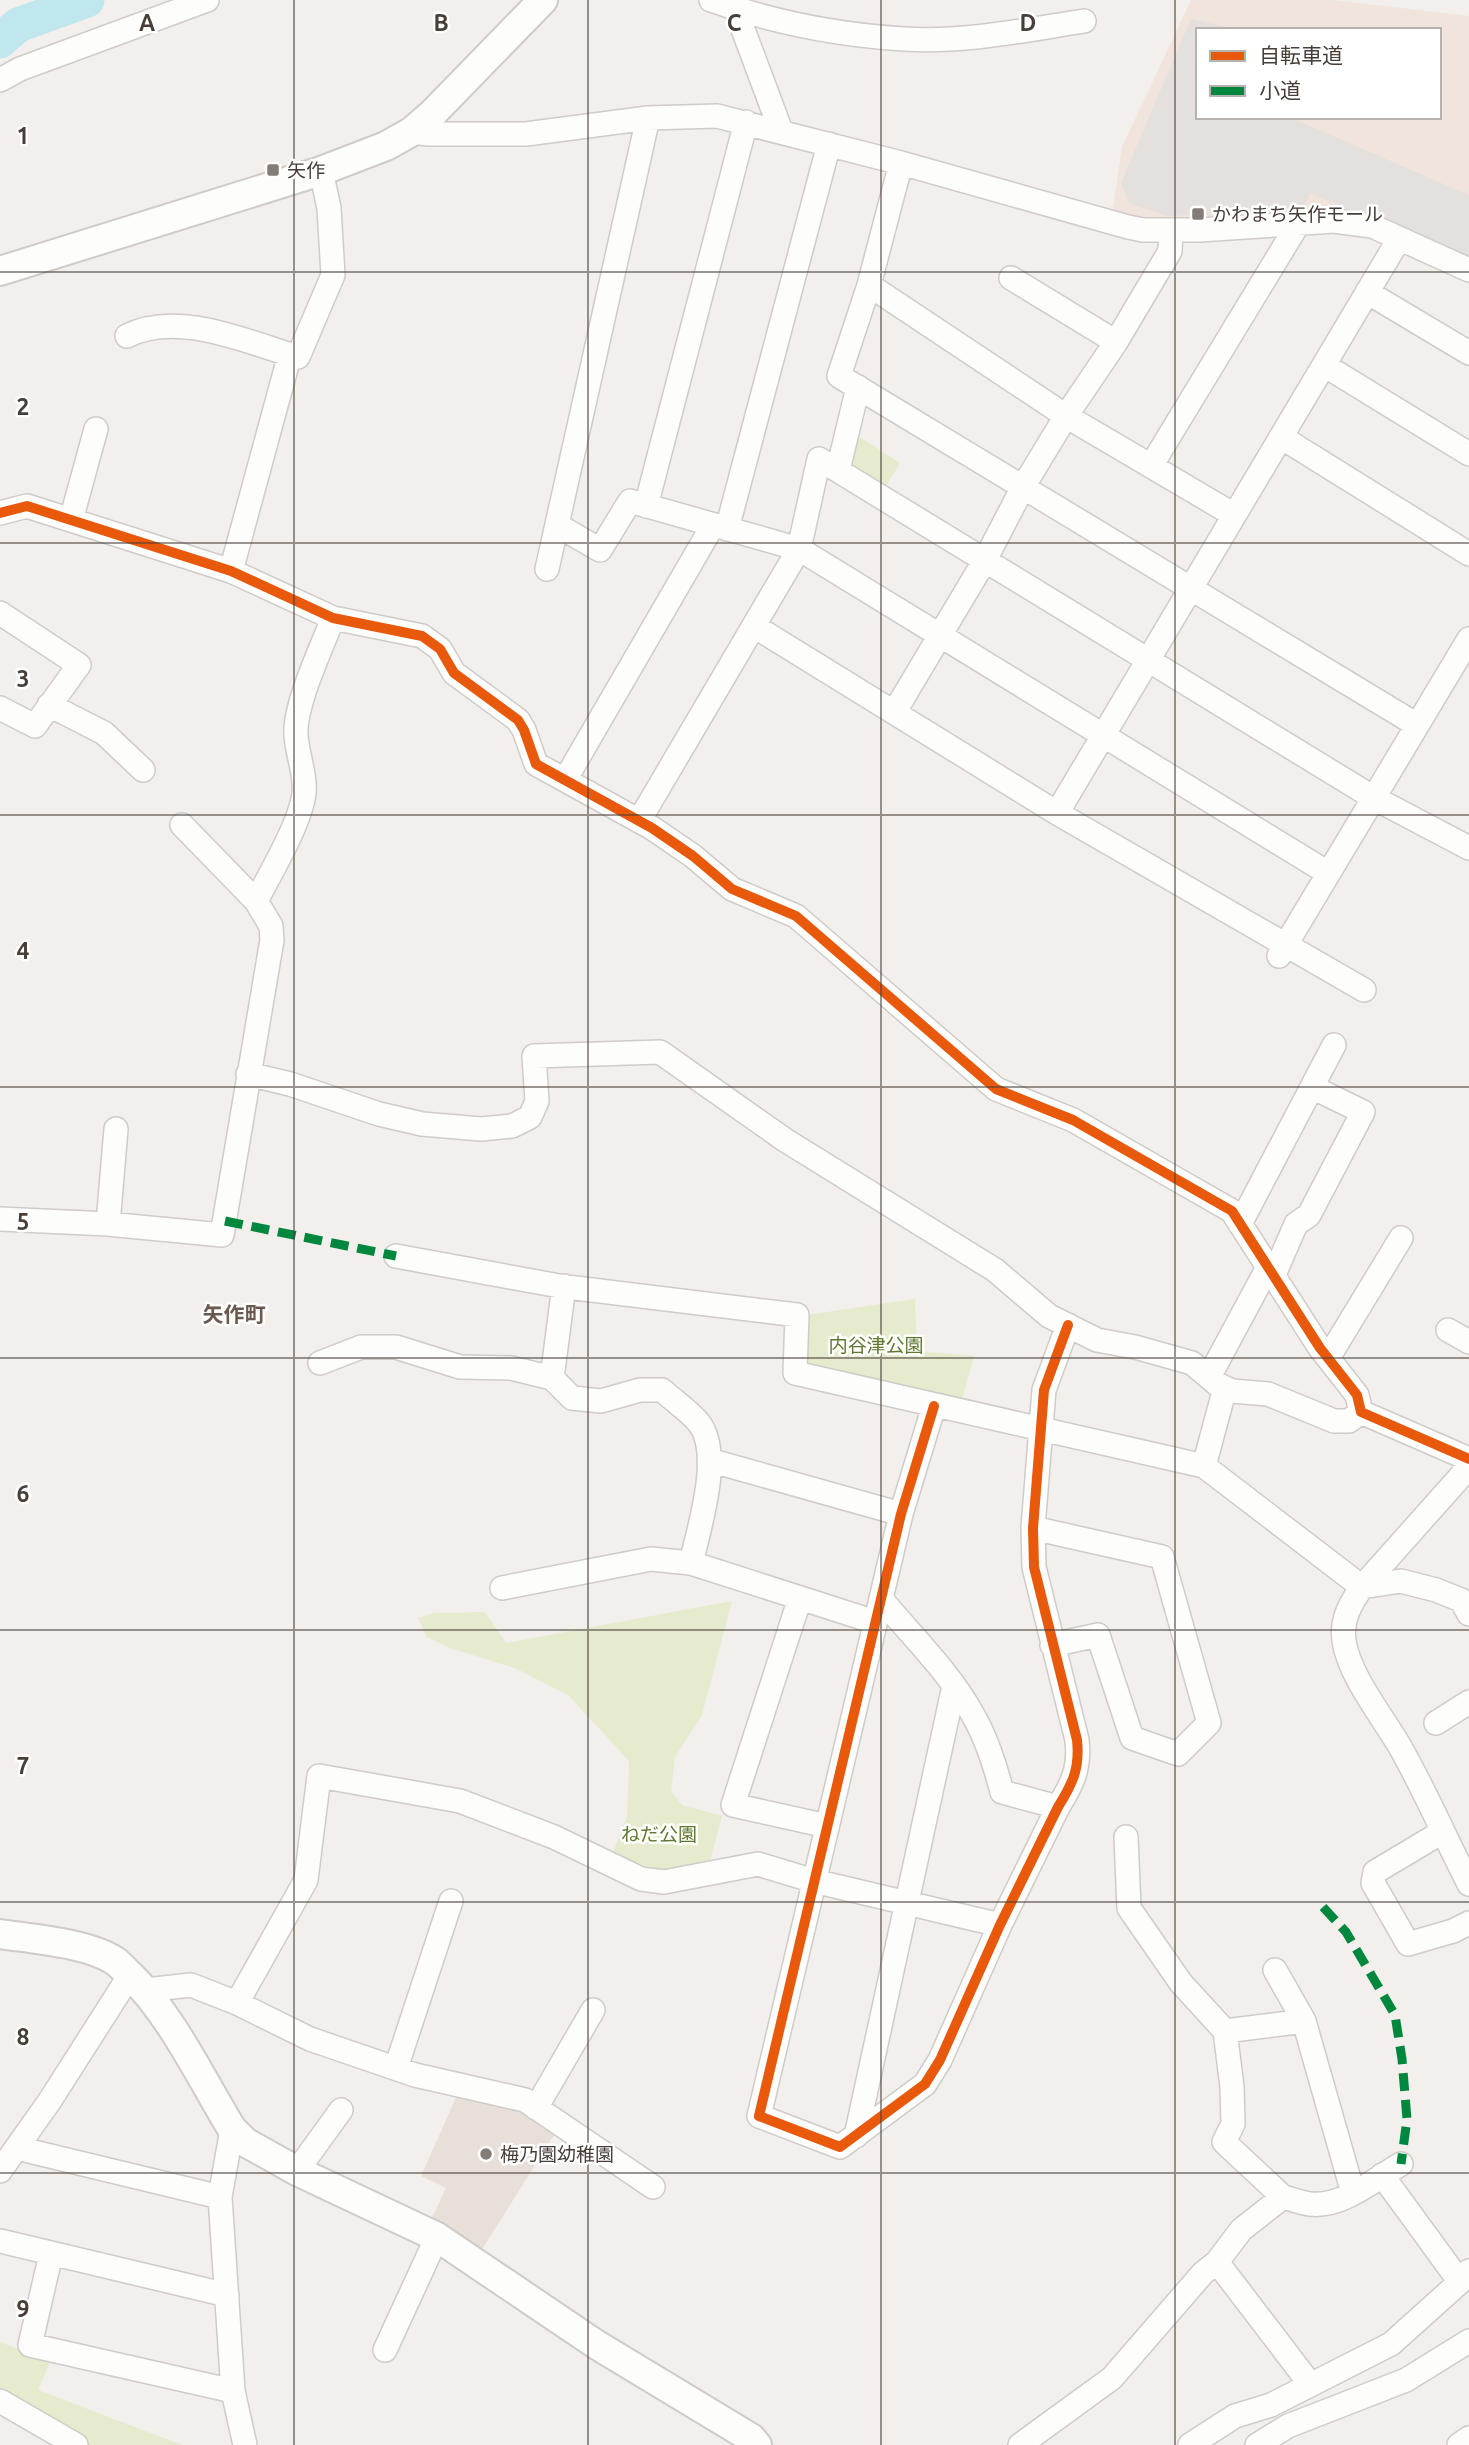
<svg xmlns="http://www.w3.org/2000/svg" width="1469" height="2445" viewBox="0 0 1469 2445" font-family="Ubuntu,'Noto Sans JP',sans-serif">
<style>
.commercial{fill:#f1e4dd;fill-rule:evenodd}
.education{fill:#e8e0d8}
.green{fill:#e6ebcd}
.parking{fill:#e4e0dd}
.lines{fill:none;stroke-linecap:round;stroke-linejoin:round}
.river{stroke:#bfe7ed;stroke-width:35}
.minor-casing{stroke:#cfcbc8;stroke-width:26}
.tertiary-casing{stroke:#cfcbc8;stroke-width:32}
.minor{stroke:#fdfdfc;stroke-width:23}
.tertiary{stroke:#fdfdfc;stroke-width:28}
.quiet{stroke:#00873e;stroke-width:9;stroke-dasharray:18 9;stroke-linecap:butt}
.cycleway-casing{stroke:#fff;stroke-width:15}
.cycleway{stroke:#e8590c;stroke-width:10}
.grid{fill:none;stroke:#483e38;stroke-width:2;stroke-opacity:0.55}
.poi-dot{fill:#847c77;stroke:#fff;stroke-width:2.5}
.labels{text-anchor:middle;stroke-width:5;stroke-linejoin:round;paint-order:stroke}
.poi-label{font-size:19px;fill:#483e38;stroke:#fff;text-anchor:start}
.park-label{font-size:19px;fill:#5d792d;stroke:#fff}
.neighbourhood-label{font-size:21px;font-weight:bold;fill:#6b5950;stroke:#fff}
.grid-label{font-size:23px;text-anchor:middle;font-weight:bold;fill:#483e38;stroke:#fff;stroke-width:5;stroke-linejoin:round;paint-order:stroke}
</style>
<rect width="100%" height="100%" fill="#f2efec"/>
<!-- commercial -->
<path class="commercial" d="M1191,0H1333L1469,16V260L1367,215L1139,219L1112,214L1122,147ZM1198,30H1439V117H1198Z"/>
<!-- education -->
<path class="education" d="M459,2091L517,2109L556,2132L481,2251L430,2222L446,2188L421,2176Z"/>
<!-- green -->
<path class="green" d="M855,434L900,463L882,493L846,463Z
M915,1299L917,1351L974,1356L960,1406L811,1370L805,1360L807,1315Z
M732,1601L702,1715L675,1757L671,1791L682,1805L722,1816L709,1865L660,1870L612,1855L627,1817L629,1761L568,1695L515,1668L450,1648L427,1637L418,1618L435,1613L485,1612L506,1643Z
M0,2342L50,2362L38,2390L182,2445H82L0,2396Z"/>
<!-- parking -->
<path class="parking" d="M1191,19L1241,30H1198V117H1289L1469,195V261L1310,193L1303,211L1166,216L1129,203L1121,183Z"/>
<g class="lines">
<!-- river -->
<path class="river" d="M0,41L18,25L87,0"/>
<defs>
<path id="minor" d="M711,0C772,22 839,35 904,39C964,43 1025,30 1084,21
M735,8L781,131
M0,80L20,69L207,0
M411,132L429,134H526L648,118L717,116L901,163L1128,227L1143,230H1200L1334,221L1372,226L1469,270
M901,163L869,285L839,376L1417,725
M1011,278L1116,342
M869,285L1066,416L1234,515
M1367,292L1469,353
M127,336C177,310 247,342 298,357L333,275L329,208L321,171
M1324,365L1469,454
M1281,437L1469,554
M1151,466L1298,224
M838,470L858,387
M646,506L746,122
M0,513L27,506L231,571L333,618L422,636L440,649L454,673L518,720L524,730L536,764L652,828L693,856L732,889L796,916L996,1089L1073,1120L1232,1211L1320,1348L1357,1395L1361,1412L1469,1459
M71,520L96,429
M557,525L600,550L630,501L799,549L1328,873
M727,529L829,144
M547,569L648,118
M231,571L290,354
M0,613L79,665L35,726L0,708
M754,626L1057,813L1364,990
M49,705L104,733L143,770
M895,711L985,560L1023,487L1066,416L1116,342L1170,251L1171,230
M565,780L713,525
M1057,813L1399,239
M639,821L799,549L819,459L1374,798L1469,848
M256,901C270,874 301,822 304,793C306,773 297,755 296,735C294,705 322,647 333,618
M1279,956L1469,639
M248,1074L290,1084L379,1114L422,1124L481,1129L512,1126L530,1117L537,1101L534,1056L660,1052L785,1140L995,1270L1049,1316L1097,1340L1135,1347L1192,1363L1217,1384L1232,1391L1268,1394L1334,1421H1349L1361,1412
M0,1219L108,1224L222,1235L272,940L271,926L256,901L182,825
M108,1224L116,1129
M1240,1224L1334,1045
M396,1256L559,1286L797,1315L795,1373L1204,1466L1362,1587L1469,1467
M1273,1277L1296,1224L1309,1215L1363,1112L1312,1087
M1448,1330L1469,1342
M1328,1358L1401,1238
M320,1363L361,1347H396L460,1367L511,1368L552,1378L572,1398L601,1401L640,1390H662C674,1401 689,1411 699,1423C723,1454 699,1528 691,1563L651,1559L502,1588
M1209,1377L1267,1269
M552,1378L564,1286
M934,1406L901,1514L759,2116L840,2147L925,2084L940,2060L1000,1925L1058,1807C1073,1783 1080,1768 1077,1740L1034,1567L1033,1528L1044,1390L1068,1325
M709,1460L901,1514
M1204,1466L1225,1388
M1033,1528L1162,1557L1209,1723L1178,1754L1132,1738L1098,1635L1052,1645
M691,1563L875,1622
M800,1598L733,1805L827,1826
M882,1600C913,1637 950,1673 973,1715C987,1739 995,1765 1002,1792L1058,1807
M1469,1614L1461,1600L1436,1590L1401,1581L1362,1587C1350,1604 1341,1620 1344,1641C1349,1675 1382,1716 1399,1745C1425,1790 1445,1838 1469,1884
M1436,1723L1469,1702
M1442,1832L1375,1872L1373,1883L1408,1944L1453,1931L1469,1923
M1126,1837L1129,1908L1181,1983L1225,2031L1232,2087L1233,2124L1224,2142L1283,2197
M1275,1970L1304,2021L1353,2193
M145,1990L191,1985L237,2003L310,2039L415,2075L525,2100L653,2187
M237,2003L306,1880L319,1776L460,1801L554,1837L641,1879L664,1882L758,1864L814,1881L1000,1925
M1225,2031L1304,2021
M396,2068L451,1901
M536,2108L593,2010
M232,2129L220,2197L233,2391L245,2445
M856,2136L954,1686
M17,2148L220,2197
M0,2171L49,2102L130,1975
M297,2171L341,2110
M1382,2175L1460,2282
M0,2241L227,2295
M51,2254L30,2345L233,2391
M1217,2262L1310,2384
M385,2350L437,2237
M0,2401L76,2445
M1020,2445L1112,2378L1203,2273L1217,2262L1241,2230L1283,2197C1292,2199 1301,2203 1310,2204C1342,2208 1375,2179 1401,2164
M1190,2445L1235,2416L1271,2405L1391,2344L1460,2282L1469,2271
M1257,2445L1288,2426L1406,2380L1469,2341
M1459,2445L1469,2438"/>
<path id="tertiary" d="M0,271L321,171L386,146L411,132L433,113L543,0
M0,1934C33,1939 88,1943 115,1961C121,1965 126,1972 131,1976C172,2016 202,2080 232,2129L245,2142L297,2171L437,2237L597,2345L751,2438L757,2445"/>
</defs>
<!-- minor casing -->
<use href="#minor" class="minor-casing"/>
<!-- tertiary casing -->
<use href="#tertiary" class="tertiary-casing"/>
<!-- minor -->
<use href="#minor" class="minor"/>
<!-- tertiary -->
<use href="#tertiary" class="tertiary"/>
<!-- quiet -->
<path class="quiet" d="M225,1221L396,1256
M1323,1907L1346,1932L1395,2015L1402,2059L1407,2119L1401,2164"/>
<defs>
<path id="cycleway" d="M0,513L27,506L231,571L333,618L422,636L440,649L454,673L518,720L524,730L536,764L652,828L693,856L732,889L796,916L996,1089L1073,1120L1232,1211L1320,1348L1357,1395L1361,1412L1469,1459
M934,1406L901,1514L759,2116L840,2147L925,2084L940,2060L1000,1925L1058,1807C1073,1783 1080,1768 1077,1740L1034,1567L1033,1528L1044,1390L1068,1325"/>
</defs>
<!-- cycleway casing -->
<use href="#cycleway" class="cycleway-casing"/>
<!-- cycleway -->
<use href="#cycleway" class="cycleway"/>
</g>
<!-- grid -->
<path class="grid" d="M294,0V2445M588,0V2445M881,0V2445M1175,0V2445M0,272H1469M0,543H1469M0,815H1469M0,1087H1469M0,1358H1469M0,1630H1469M0,1902H1469M0,2173H1469"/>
<!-- markers -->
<g class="poi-dot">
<rect x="266" y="163" width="14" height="14" rx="3.5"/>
<rect x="1191" y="207" width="14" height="14" rx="3.5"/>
<circle cx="486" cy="2154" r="7"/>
</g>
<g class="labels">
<!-- poi labels -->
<g class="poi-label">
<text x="287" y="177">矢作</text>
<text x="1212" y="221">かわまち矢作モール</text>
<text x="500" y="2161">梅乃園幼稚園</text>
</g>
<!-- park labels -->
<g class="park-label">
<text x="876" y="1352">内谷津公園</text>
<text x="659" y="1841">ねだ公園</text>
</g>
<!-- neighbourhood labels -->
<g class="neighbourhood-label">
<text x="234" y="1322">矢作町</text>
</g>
</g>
<g class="grid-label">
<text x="147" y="31">A</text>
<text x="441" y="31">B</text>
<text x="734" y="31">C</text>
<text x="1028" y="31">D</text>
<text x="23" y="144">1</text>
<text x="23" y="415">2</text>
<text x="23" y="687">3</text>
<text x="23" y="959">4</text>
<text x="23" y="1230">5</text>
<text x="23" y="1502">6</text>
<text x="23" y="1774">7</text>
<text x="23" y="2045">8</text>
<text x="23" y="2317">9</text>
</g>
<!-- legend -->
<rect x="1196" y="28" width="245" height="91" fill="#ffffff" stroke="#b6b2af" stroke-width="2"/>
<rect x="1210" y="51" width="35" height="10" fill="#e8590c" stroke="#b6b2af" stroke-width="2"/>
<text x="1259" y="63" font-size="21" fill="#483e38">自転車道</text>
<rect x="1210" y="86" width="35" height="10" fill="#00873e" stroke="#b6b2af" stroke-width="2"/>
<text x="1259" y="98" font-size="21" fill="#483e38">小道</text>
</svg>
